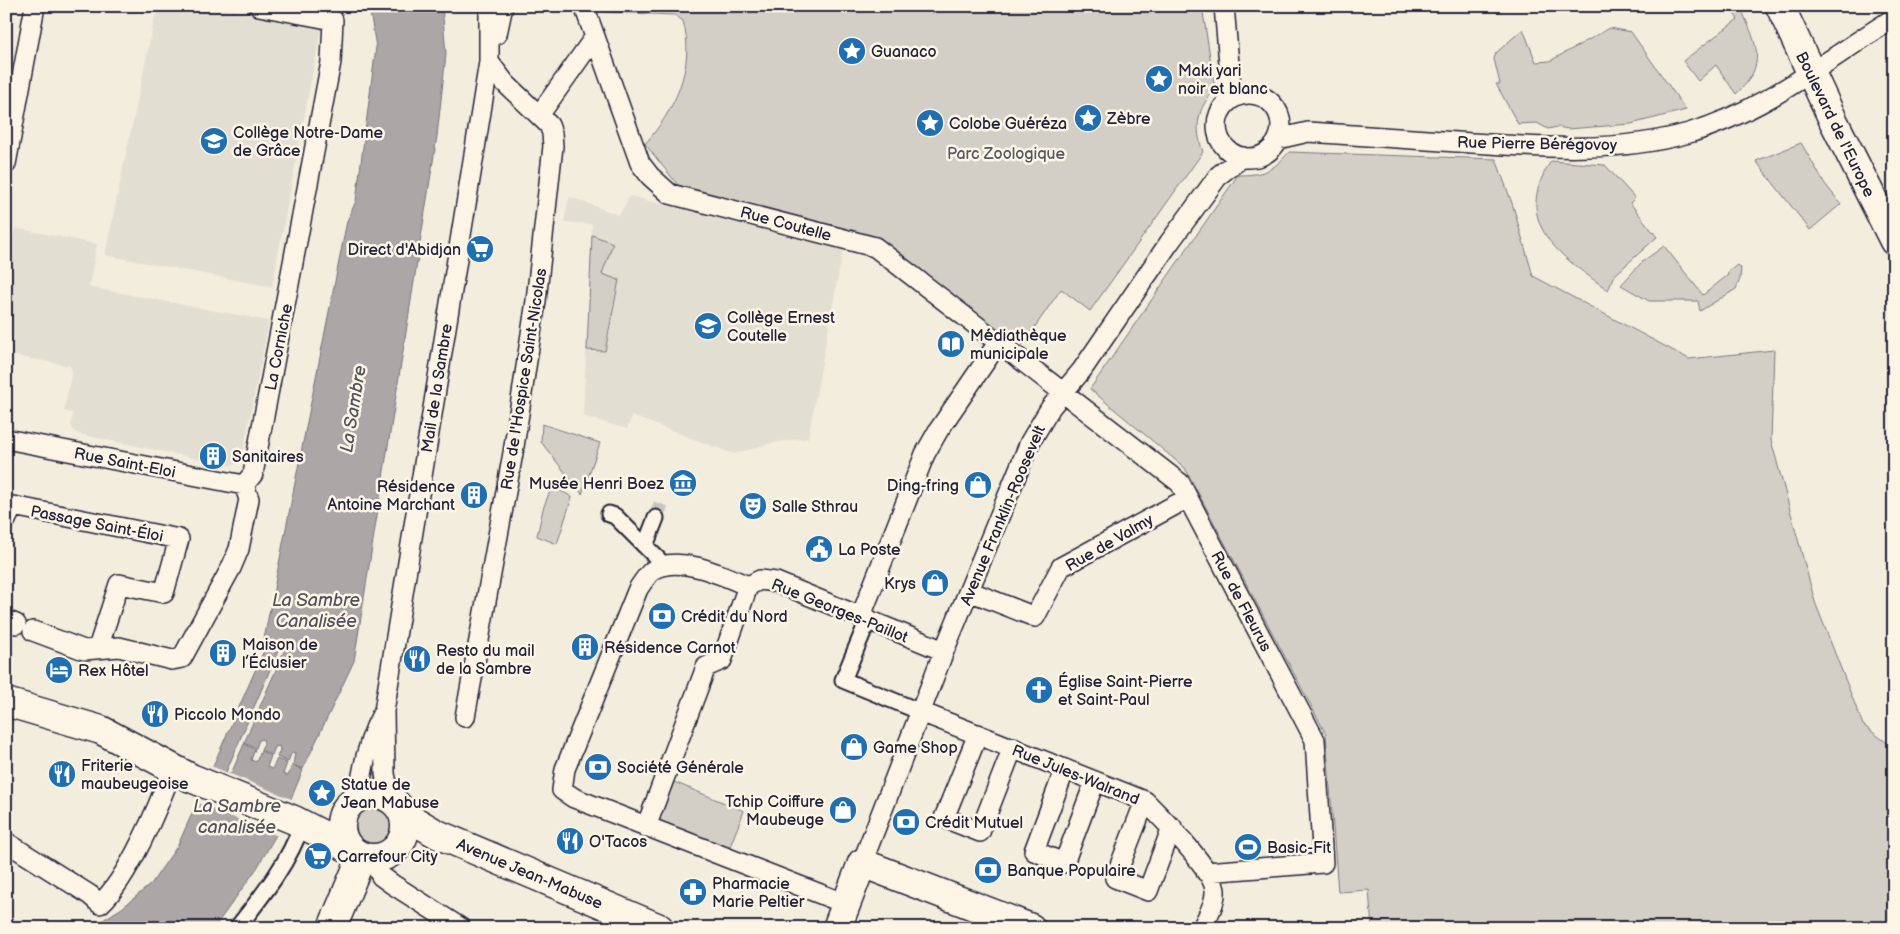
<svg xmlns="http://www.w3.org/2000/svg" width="1900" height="934" viewBox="0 0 1900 934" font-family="'Balsamiq Sans',sans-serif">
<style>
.built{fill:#e3ded2}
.green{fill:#d4cfc6;stroke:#7b7880}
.water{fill:#aca7a6;stroke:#75727b}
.pier{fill:#f3edde}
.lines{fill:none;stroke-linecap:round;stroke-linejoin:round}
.pedestrian-tunnel{stroke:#c9c4bd;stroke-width:15;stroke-dasharray:15 8;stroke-linecap:butt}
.pedestrian-casing{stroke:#22223b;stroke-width:19}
.minor-casing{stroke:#22223b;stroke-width:22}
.secondary-casing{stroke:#22223b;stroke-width:31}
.pedestrian{stroke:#fcf5e5;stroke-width:15}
.minor{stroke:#fcf5e5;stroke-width:19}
.secondary{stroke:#fcf5e5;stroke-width:28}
.labels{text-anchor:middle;stroke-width:5;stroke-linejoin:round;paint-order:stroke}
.poi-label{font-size:16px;fill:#22223b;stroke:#fcf5e5;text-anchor:start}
.street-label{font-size:16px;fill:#22223b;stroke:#fcf5e5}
.park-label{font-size:16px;fill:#575665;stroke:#fcf5e5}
.water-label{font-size:18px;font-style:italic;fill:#525160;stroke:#fcf5e5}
</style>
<rect width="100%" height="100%" fill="#f3edde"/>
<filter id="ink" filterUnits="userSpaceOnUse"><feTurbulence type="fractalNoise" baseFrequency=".02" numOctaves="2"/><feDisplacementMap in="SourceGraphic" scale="10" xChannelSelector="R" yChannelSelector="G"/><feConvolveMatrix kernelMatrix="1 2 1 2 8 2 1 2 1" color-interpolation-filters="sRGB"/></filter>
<g filter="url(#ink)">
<!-- built -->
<path class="built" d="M166,6H208L321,28L272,287L105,255L155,16Z
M630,196L843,250L808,438L771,443L734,454L632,416L627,429L583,416L592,224L564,222L568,202L570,197L619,215Z
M15,228L97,244L89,287L269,321L242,456L239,461L234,465H228L78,434L74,431L71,424L73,413L64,411L72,370L70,366L6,354V279Z"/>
<!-- green -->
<path class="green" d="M598,6H1202L1215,89C1197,109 1194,127 1203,152L1090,311L1061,289L1021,347L874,237L722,199L721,196L678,185L645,144C674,111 696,67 683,21L675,15L604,12Z
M1728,6H1740C1755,42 1770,63 1736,94L1716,65L1698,81L1683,61L1738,19Z
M1610,28L1631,32L1686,110L1631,124L1568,129L1557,127L1548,129L1537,123L1518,124L1496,84H1500L1494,59L1496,53L1523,29L1536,62L1550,61Z
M1801,143L1825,184L1841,204L1810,230L1756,161Z
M1289,152L1496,159L1513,206L1533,276L1689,359L1774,350L1771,440L1815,602L1863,725L1894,748V928H1372L1369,890L1338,892L1326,734L1185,468L1090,389L1238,175C1263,175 1273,171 1289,152Z
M1551,161L1605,165L1635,198L1630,203L1657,237L1615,275L1608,290C1561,256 1510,224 1551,161Z
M592,235L613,243L602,274L619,280L605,351L587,350Z
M1664,246L1703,295L1728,275L1727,273L1737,265L1741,268L1740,279L1736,289L1700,311L1698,301H1649L1621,285L1642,262Z
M542,424L600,443L582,494L541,442Z
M552,486L572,497L557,544L537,536L543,509Z
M674,782L744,811L729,849L658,821Z
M351 825a22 22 0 1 1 44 0a22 22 0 1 1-44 0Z"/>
<!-- water -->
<path class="water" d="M369,6H442L446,54L437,136L354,661L303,769L293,765L295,752L291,754L288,762L277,757L280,750L279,746L275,747L272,755L261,750L264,743L263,739L259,740L256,748L244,743L285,649L282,647L279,649L226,772L231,774L244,744L255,749L251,760L256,762L261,751L271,756L267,767L272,769L277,759L287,763L283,774L288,776L292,765L303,770L276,835L257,868L214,928H90L122,908L151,884L178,845L266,646L267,641L264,639L347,221L356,201L376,47Z"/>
<!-- pier -->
<path class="pier" d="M211,766L294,800L278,836L196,802Z"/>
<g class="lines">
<!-- pedestrian-tunnel -->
<path class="pedestrian-tunnel" d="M656,518L661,504"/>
<defs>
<path id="pedestrian" d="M609,514L615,516L664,565
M645,546L656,518
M868,620L843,680L921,712
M237,928C262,896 289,863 302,824"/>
<path id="minor" d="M584,6L640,163L650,176L670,194L875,247L1180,483L1315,740L1323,863L1206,872
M1224,6L1232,98
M497,34L503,6
M1217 126a32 32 0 1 1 64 0a32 32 0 1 1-64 0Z
M540,114L594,38
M1278,139L1308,132C1363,136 1417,139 1471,143C1545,148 1617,153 1689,133C1765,111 1828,59 1894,18
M6,164L35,6
M6,439L244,485
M6,520L13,506L179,539L164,593L119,584L98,648
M748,586C724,576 677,553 652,571C647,575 642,583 638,589L565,769L562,790L574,798L846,904
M748,586L760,580L776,582L944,651
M969,591L1035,617L1061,567L1188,498
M861,616L925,454L938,431L998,343
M6,620L16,624
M33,631L84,650L119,647L172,660L182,658L231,568L239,549L249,499L244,485L253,474L331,62L333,20L259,6
M921,712L1145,801C1160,816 1215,871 1215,891C1216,903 1207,917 1202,928
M465,717L513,453L536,301L553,146L552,133L549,125L505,83L489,62
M978,734L944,818L980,832L1013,747
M1065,769L1034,851L1064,863L1095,781
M359,797C362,768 368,740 382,714
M390,798L385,774L384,711L489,62V6
M1145,801L1115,878L1148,891L1172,827
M646,827L706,667L722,660L748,586
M6,842L90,895L100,904C128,879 159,806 172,769
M372,858L381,876L392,884L461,928
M862,863L944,651L1030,442L1051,407L1082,370L1169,243L1219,175L1243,157"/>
<path id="secondary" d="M1780,6L1834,122L1894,241
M6,702L101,730L191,778L294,820L350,849
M341 826a32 32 0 1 1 64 0a32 32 0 1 1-64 0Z
M403,814L437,834L659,928
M332,928L362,856
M837,928L862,863L1031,928"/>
</defs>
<!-- pedestrian casing -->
<use href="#pedestrian" class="pedestrian-casing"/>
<!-- minor casing -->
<use href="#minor" class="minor-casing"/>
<!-- secondary casing -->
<use href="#secondary" class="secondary-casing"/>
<!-- pedestrian -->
<use href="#pedestrian" class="pedestrian"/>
<!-- minor -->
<use href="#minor" class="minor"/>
<!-- secondary -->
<use href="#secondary" class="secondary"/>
</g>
</g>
<!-- icons -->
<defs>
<symbol id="sight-disc" viewBox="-11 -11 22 22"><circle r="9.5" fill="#1f6fb2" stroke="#fcf5e5"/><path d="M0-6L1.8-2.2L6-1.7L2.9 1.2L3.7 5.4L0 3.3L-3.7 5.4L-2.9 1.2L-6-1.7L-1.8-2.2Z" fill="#fff"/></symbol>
<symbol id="school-disc" viewBox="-11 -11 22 22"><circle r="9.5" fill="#1f6fb2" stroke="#fcf5e5"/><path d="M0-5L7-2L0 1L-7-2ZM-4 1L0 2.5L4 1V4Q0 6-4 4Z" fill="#fff"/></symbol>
<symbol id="supermarket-disc" viewBox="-11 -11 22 22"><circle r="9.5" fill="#1f6fb2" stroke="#fcf5e5"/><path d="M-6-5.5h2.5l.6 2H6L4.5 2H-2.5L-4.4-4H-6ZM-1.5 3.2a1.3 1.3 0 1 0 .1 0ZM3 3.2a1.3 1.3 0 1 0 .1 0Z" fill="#fff"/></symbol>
<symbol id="library-disc" viewBox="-11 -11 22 22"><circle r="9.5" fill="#1f6fb2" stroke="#fcf5e5"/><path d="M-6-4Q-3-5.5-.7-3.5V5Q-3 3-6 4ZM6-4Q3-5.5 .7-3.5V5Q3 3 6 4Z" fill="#fff"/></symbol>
<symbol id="building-disc" viewBox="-11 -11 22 22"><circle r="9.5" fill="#1f6fb2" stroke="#fcf5e5"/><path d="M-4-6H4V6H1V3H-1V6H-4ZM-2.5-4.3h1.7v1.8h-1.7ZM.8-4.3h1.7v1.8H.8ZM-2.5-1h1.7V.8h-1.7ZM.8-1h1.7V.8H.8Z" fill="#fff"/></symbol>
<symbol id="museum-disc" viewBox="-11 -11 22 22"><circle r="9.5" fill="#1f6fb2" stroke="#fcf5e5"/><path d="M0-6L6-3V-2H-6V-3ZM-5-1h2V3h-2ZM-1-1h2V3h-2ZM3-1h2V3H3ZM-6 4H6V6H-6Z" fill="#fff"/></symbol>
<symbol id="shop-disc" viewBox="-11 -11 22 22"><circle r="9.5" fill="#1f6fb2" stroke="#fcf5e5"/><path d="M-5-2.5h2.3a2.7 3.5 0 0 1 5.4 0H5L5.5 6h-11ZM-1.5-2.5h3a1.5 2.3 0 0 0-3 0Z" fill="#fff"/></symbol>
<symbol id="theatre-disc" viewBox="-11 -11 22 22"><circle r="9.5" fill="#1f6fb2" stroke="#fcf5e5"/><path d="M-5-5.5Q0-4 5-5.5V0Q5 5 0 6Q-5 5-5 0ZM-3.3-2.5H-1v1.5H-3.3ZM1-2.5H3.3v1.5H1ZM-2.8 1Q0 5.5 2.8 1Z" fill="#fff"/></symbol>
<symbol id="civic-disc" viewBox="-11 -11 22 22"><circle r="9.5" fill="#1f6fb2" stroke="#fcf5e5"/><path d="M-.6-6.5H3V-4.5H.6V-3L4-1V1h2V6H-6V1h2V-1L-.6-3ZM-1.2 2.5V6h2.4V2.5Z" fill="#fff"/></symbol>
<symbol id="bank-disc" viewBox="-11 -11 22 22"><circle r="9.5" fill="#1f6fb2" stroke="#fcf5e5"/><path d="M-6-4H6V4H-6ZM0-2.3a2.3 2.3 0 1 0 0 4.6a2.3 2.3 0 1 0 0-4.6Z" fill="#fff"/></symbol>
<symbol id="restaurant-disc" viewBox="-11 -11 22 22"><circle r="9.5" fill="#1f6fb2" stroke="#fcf5e5"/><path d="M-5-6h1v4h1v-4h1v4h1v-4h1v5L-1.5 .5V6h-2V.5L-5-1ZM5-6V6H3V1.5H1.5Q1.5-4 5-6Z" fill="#fff"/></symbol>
<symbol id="hotel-disc" viewBox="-11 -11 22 22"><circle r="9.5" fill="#1f6fb2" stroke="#fcf5e5"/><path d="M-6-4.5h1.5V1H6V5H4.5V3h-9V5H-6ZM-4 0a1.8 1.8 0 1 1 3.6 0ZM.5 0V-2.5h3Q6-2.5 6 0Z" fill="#fff"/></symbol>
<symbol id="church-disc" viewBox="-11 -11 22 22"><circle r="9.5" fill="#1f6fb2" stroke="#fcf5e5"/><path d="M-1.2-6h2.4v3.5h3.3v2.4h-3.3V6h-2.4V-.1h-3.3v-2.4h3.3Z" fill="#fff"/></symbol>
<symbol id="stadium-disc" viewBox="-11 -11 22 22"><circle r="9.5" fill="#1f6fb2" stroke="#fcf5e5"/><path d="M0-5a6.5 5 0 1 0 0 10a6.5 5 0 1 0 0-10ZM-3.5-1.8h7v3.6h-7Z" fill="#fff"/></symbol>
<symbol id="pharmacy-disc" viewBox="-11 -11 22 22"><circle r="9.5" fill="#1f6fb2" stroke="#fcf5e5"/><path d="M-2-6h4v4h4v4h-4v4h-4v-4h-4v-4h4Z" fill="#fff"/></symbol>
</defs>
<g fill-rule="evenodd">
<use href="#sight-disc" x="836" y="35" width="32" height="32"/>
<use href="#sight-disc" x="1143" y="63" width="32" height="32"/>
<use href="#sight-disc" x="1072" y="102" width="32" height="32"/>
<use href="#sight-disc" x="914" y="107" width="32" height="32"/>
<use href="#school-disc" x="198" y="125" width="32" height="32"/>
<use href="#supermarket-disc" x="464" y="233" width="32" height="32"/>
<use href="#school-disc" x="692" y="310" width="32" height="32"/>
<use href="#library-disc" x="935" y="328" width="32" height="32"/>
<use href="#building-disc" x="197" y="440" width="32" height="32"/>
<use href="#museum-disc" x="667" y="467" width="32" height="32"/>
<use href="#shop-disc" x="962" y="469" width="32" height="32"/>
<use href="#building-disc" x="458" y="479" width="32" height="32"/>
<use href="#theatre-disc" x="737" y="490" width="32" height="32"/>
<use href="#civic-disc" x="803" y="533" width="32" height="32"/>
<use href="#shop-disc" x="919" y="567" width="32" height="32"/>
<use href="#bank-disc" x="646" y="600" width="32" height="32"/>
<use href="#building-disc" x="569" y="631" width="32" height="32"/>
<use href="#building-disc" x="207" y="637" width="32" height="32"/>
<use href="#restaurant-disc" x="401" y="643" width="32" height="32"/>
<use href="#hotel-disc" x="43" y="654" width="32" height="32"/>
<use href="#church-disc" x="1023" y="674" width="32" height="32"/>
<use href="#restaurant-disc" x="139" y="698" width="32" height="32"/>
<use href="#shop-disc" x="838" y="731" width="32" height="32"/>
<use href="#bank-disc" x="582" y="751" width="32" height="32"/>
<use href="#restaurant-disc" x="46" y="758" width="32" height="32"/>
<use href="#sight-disc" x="306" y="777" width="32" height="32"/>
<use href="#shop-disc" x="827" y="794" width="32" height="32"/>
<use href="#bank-disc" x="890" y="806" width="32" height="32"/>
<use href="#restaurant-disc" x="554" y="825" width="32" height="32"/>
<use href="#stadium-disc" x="1232" y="831" width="32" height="32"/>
<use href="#supermarket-disc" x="302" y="840" width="32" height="32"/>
<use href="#bank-disc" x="972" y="854" width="32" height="32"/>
<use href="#pharmacy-disc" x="677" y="876" width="32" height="32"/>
</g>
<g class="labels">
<!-- poi labels -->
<g class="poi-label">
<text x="871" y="57">Guanaco</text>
<text x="1178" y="76">Maki yari<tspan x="1178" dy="18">noir et blanc</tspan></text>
<text x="1107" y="124">Zèbre</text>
<text x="949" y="129">Colobe Guéréza</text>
<text x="233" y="138">Collège Notre-Dame<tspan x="233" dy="18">de Grâce</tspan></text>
<text x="461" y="255" text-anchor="end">Direct d'Abidjan</text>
<text x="727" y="323">Collège Ernest<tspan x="727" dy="18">Coutelle</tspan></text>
<text x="970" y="341">Médiathèque<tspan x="970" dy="18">municipale</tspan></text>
<text x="232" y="462">Sanitaires</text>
<text x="664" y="489" text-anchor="end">Musée Henri Boez</text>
<text x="959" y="491" text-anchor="end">Ding-fring</text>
<text x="455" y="492" text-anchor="end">Résidence<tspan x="455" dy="18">Antoine Marchant</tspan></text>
<text x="772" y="512">Salle Sthrau</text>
<text x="838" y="555">La Poste</text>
<text x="916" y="589" text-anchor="end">Krys</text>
<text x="681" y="622">Crédit du Nord</text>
<text x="242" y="650">Maison de<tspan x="242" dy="18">l’Éclusier</tspan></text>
<text x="604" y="653">Résidence Carnot</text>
<text x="436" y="656">Resto du mail<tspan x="436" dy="18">de la Sambre</tspan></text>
<text x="78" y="676">Rex Hôtel</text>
<text x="1058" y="687">Église Saint-Pierre<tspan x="1058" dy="18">et Saint-Paul</tspan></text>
<text x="174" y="720">Piccolo Mondo</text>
<text x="873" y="753">Game Shop</text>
<text x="81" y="771">Friterie<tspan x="81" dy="18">maubeugeoise</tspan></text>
<text x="617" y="773">Société Générale</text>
<text x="341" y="790">Statue de<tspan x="341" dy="18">Jean Mabuse</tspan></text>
<text x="824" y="807" text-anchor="end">Tchip Coiffure<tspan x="824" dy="18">Maubeuge</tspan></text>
<text x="925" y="828">Crédit Mutuel</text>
<text x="589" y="847">O'Tacos</text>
<text x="1267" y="853">Basic-Fit</text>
<text x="337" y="862">Carrefour City</text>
<text x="1007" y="876">Banque Populaire</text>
<text x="712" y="889">Pharmacie<tspan x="712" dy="18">Marie Peltier</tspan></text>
</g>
<!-- street labels -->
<g class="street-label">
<text transform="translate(1836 124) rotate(64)" y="6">Boulevard de l'Europe</text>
<text transform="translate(1537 143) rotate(1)" y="6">Rue Pierre Bérégovoy</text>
<text transform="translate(786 223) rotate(15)" y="6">Rue Coutelle</text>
<text transform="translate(278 347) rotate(-79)" y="6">La Corniche</text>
<text transform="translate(523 379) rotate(-81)" y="6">Rue de l'Hospice Saint-Nicolas</text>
<text transform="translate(436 388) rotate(-81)" y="6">Mail de la Sambre</text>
<text transform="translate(125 462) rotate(11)" y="6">Rue Saint-Eloi</text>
<text transform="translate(1002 515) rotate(-67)" y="6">Avenue Franklin-Roosevelt</text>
<text transform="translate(97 523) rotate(11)" y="6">Passage Saint-Éloi</text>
<text transform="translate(1109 542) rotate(-30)" y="6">Rue de Valmy</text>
<text transform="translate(1242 601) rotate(62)" y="6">Rue de Fleurus</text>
<text transform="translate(840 610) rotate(22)" y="6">Rue Georges-Paillot</text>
<text transform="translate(1076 774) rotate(22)" y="6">Rue Jules-Walrand</text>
<text transform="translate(530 873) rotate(23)" y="6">Avenue Jean-Mabuse</text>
</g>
<!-- park labels -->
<g class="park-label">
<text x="1006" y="159">Parc Zoologique</text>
</g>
<!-- water labels -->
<g class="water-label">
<text transform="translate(353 409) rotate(-81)" y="6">La Sambre</text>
<text x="316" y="606">La Sambre<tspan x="316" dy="21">Canalisée</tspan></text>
<text x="237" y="812">La Sambre<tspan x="237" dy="21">canalisée</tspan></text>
</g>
</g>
<!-- margin -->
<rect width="1900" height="934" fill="none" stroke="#fcf5e5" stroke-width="25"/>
<rect x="12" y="12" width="1875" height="909" fill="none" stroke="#22223b" stroke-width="2" filter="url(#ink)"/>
</svg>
